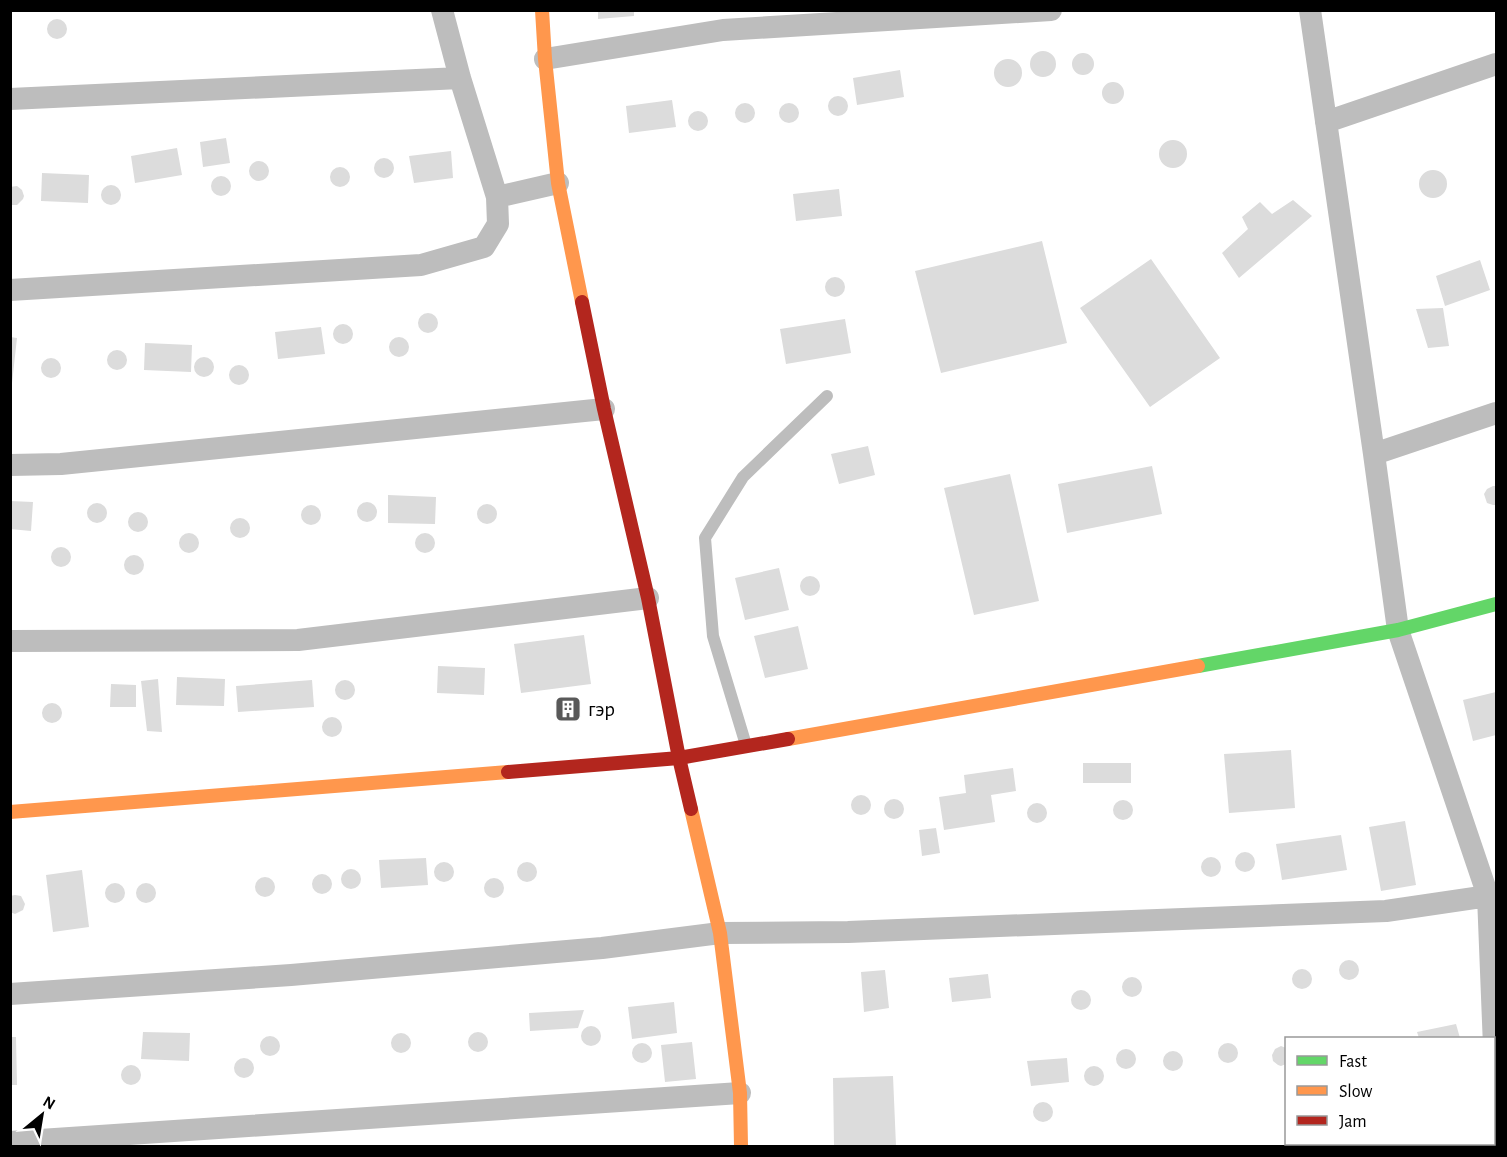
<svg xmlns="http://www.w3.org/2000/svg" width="1507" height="1157" viewBox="0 0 1507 1157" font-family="'Alegreya Sans',sans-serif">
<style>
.building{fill:#dcdcdc}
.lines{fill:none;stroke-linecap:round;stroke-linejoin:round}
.lane{stroke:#bdbdbd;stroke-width:12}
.street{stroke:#bdbdbd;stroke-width:22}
.fast{stroke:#63d668;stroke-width:14}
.slow{stroke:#ff974d;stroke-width:14}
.jam{stroke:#b3261e;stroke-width:14}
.labels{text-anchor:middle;stroke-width:6;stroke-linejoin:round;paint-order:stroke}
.poi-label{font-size:21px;fill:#000;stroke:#fff;text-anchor:start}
</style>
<rect width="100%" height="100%" fill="#fff"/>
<!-- building -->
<path class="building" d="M598,10H634V16L598,19Z
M47 29a10 10 0 1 1 20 0a10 10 0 1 1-20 0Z
M1030 64a13 13 0 1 1 26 0a13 13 0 1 1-26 0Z
M1072 64a11 11 0 1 1 22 0a11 11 0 1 1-22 0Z
M994 73a14 14 0 1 1 28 0a14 14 0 1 1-28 0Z
M900,70L904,97L857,105L853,78Z
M1102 93a11 11 0 1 1 22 0a11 11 0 1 1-22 0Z
M828 106a10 10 0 1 1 20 0a10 10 0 1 1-20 0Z
M672,100L676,127L629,133L626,106Z
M735 113a10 10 0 1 1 20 0a10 10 0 1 1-20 0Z
M779 113a10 10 0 1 1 20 0a10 10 0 1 1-20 0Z
M688 121a10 10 0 1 1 20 0a10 10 0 1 1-20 0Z
M226,138L230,163L203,167L200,142Z
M1159 154a14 14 0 1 1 28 0a14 14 0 1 1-28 0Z
M177,148L182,175L135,183L131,156Z
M451,151L453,178L414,183L409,156Z
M374 168a10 10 0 1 1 20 0a10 10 0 1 1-20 0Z
M249 171a10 10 0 1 1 20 0a10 10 0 1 1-20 0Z
M330 177a10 10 0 1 1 20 0a10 10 0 1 1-20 0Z
M1419 184a14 14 0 1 1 28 0a14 14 0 1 1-28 0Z
M42,173L89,175L88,203L41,201Z
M211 186a10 10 0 1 1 20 0a10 10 0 1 1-20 0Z
M101 195a10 10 0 1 1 20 0a10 10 0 1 1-20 0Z
M17,186L22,190L24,196L23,199L17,205H10V187Z
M839,189L842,216L796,221L793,194Z
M1293,200L1312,216L1239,278L1222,253L1248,229L1242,217L1260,202L1272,214Z
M1042,241L1067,343L941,373L915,271Z
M1151,259L1220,358L1150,407L1080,308Z
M1480,260L1490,290L1445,306L1436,276Z
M825 287a10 10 0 1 1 20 0a10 10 0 1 1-20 0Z
M1443,308L1449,346L1428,348L1416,309Z
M418 323a10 10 0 1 1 20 0a10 10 0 1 1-20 0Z
M845,319L851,353L786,364L780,329Z
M333 334a10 10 0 1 1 20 0a10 10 0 1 1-20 0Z
M321,327L325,354L278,359L275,332Z
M10,337L17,338L12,383H10Z
M389 347a10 10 0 1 1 20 0a10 10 0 1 1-20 0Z
M145,343L192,345L191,372L144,370Z
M107 360a10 10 0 1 1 20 0a10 10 0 1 1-20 0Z
M194 367a10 10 0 1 1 20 0a10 10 0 1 1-20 0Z
M41 368a10 10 0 1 1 20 0a10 10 0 1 1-20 0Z
M229 375a10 10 0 1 1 20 0a10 10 0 1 1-20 0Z
M868,446L875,475L839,484L831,454Z
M1152,466L1162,514L1067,533L1058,484Z
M1010,474L1039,601L974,615L944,488Z
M1493,486H1496V505H1493L1487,503L1484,494L1487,489Z
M388,495L436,497L435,524L388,523Z
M10,501L33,502L31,531L10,529Z
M357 512a10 10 0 1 1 20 0a10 10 0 1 1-20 0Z
M87 513a10 10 0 1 1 20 0a10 10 0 1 1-20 0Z
M477 514a10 10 0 1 1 20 0a10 10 0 1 1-20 0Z
M301 515a10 10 0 1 1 20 0a10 10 0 1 1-20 0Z
M128 522a10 10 0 1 1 20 0a10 10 0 1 1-20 0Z
M230 528a10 10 0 1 1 20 0a10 10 0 1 1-20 0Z
M415 543a10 10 0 1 1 20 0a10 10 0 1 1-20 0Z
M179 543a10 10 0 1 1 20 0a10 10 0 1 1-20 0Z
M51 557a10 10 0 1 1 20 0a10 10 0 1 1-20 0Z
M124 565a10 10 0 1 1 20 0a10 10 0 1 1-20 0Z
M779,568L789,610L745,620L735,578Z
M800 586a10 10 0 1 1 20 0a10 10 0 1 1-20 0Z
M798,626L808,669L765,678L754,636Z
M584,635L591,684L521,693L514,644Z
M438,666L485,668L484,695L437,693Z
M177,677L225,679L224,706L176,705Z
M158,679L162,732L147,731L141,681Z
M312,680L314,707L238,712L236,686Z
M335 690a10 10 0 1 1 20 0a10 10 0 1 1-20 0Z
M111,684L136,685V707H110Z
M1496,692V735L1473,741L1463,700Z
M558 709a10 10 0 1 1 20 0a10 10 0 1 1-20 0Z
M42 713a10 10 0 1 1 20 0a10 10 0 1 1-20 0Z
M322 727a10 10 0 1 1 20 0a10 10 0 1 1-20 0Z
M1291,750L1295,808L1229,813L1224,754Z
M1083,763H1131V783H1083Z
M1013,768L1016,791L991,795L995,822L944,830L939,797L966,793L964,775Z
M851 805a10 10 0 1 1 20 0a10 10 0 1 1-20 0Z
M884 809a10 10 0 1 1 20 0a10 10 0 1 1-20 0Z
M1113 810a10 10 0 1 1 20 0a10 10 0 1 1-20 0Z
M1027 813a10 10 0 1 1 20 0a10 10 0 1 1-20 0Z
M1405,821L1416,885L1381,891L1369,827Z
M936,828L940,853L922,856L919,830Z
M1341,835L1347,870L1282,880L1276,844Z
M1235 862a10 10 0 1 1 20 0a10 10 0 1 1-20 0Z
M1201 867a10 10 0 1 1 20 0a10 10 0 1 1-20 0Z
M426,858L428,885L381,888L379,860Z
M434 872a10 10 0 1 1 20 0a10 10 0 1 1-20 0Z
M517 872a10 10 0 1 1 20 0a10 10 0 1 1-20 0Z
M341 879a10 10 0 1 1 20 0a10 10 0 1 1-20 0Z
M82,870L89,927L53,932L46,875Z
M312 884a10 10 0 1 1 20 0a10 10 0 1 1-20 0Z
M255 887a10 10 0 1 1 20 0a10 10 0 1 1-20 0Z
M484 888a10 10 0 1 1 20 0a10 10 0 1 1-20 0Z
M136 893a10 10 0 1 1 20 0a10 10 0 1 1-20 0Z
M105 893a10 10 0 1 1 20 0a10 10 0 1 1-20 0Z
M15,895L21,896L25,904L23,910L15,914L10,912V896Z
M1339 970a10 10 0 1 1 20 0a10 10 0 1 1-20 0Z
M1292 979a10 10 0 1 1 20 0a10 10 0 1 1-20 0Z
M885,970L889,1008L864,1012L861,972Z
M988,974L991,998L952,1002L949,978Z
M1122 987a10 10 0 1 1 20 0a10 10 0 1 1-20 0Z
M1071 1000a10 10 0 1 1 20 0a10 10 0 1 1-20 0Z
M674,1002L677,1033L632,1039L628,1007Z
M584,1010L578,1028L530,1031L529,1013Z
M1456,1024L1460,1038H1419L1417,1032Z
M581 1036a10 10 0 1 1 20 0a10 10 0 1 1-20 0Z
M143,1032L190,1033L189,1061L141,1059Z
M468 1042a10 10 0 1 1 20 0a10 10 0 1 1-20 0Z
M391 1043a10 10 0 1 1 20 0a10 10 0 1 1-20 0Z
M260 1046a10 10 0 1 1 20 0a10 10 0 1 1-20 0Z
M10,1037H16L17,1085H10Z
M692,1042L696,1079L665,1082L661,1045Z
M632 1053a10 10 0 1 1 20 0a10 10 0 1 1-20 0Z
M1218 1053a10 10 0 1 1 20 0a10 10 0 1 1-20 0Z
M1281,1046L1286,1048V1064L1281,1066L1278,1065L1273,1061L1272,1055L1275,1049Z
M1116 1059a10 10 0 1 1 20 0a10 10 0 1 1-20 0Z
M1163 1061a10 10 0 1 1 20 0a10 10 0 1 1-20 0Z
M1067,1058L1069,1082L1031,1086L1027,1061Z
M234 1068a10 10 0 1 1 20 0a10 10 0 1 1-20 0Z
M121 1075a10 10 0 1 1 20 0a10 10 0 1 1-20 0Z
M1084 1076a10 10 0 1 1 20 0a10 10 0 1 1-20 0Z
M893,1076L896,1146H834L833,1078Z
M1033 1112a10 10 0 1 1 20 0a10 10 0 1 1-20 0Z"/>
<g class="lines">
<!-- lane -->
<path class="lane" d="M746,745L713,636L705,538L743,477L827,396"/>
<!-- street -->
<path class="street" d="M442,10L460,78L497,197L558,183
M1310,10L1374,454
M545,59L723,30L1051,10
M10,99L460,78
M1326,122L1496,64
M10,290L421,265L484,247L498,224L497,197
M1496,413L1374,454L1398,630L1488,896L1496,1097
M10,465L61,464L604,409
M10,641L298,640L648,598
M10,994L291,975L602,948L720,933L848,932L1386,911L1488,896L1496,893
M1494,1127L1496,1126
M10,1142L740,1093
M1374,1146L1392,1144"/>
<!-- fast -->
<path class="fast" d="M1198,666L1398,630L1496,604"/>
<!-- slow -->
<path class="slow" d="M542,10L545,59L558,183L582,302
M788,739L1198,666
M691,809L720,933L740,1093L741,1146
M10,812L508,772"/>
<!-- jam -->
<path class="jam" d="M582,302L604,409L648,598L679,758L691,809
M508,772L679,758L788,739"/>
</g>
<!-- icons -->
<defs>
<symbol id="building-square" viewBox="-11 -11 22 22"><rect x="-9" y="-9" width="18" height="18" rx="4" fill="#595959" stroke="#fff"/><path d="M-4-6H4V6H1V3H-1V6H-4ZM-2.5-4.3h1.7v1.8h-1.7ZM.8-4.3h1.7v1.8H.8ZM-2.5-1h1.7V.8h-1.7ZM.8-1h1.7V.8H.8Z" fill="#fff"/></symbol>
</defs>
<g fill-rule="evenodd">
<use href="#building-square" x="553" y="694" width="30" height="30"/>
</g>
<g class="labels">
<!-- poi labels -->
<g class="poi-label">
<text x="588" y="716">гэр</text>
</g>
</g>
<!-- border -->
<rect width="1507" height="1157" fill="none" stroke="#000000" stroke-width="24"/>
<!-- legend -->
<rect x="1285" y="1037" width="210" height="108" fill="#ffffff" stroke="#999999" stroke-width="1.5"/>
<rect x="1297" y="1056" width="30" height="9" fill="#63d668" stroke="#999999" stroke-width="1.5"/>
<text x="1339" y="1067" font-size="18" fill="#000000">Fast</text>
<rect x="1297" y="1086" width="30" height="9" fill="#ff974d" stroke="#999999" stroke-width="1.5"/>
<text x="1339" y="1097" font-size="18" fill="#000000">Slow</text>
<rect x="1297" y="1116" width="30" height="9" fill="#b3261e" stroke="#999999" stroke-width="1.5"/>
<text x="1339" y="1127" font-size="18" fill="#000000">Jam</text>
<!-- north arrow -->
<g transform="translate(42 1115) rotate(30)" stroke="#ffffff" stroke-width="4.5" paint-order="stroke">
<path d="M0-4.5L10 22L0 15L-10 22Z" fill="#000000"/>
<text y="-9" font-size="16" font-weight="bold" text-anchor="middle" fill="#000000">N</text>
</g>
</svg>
